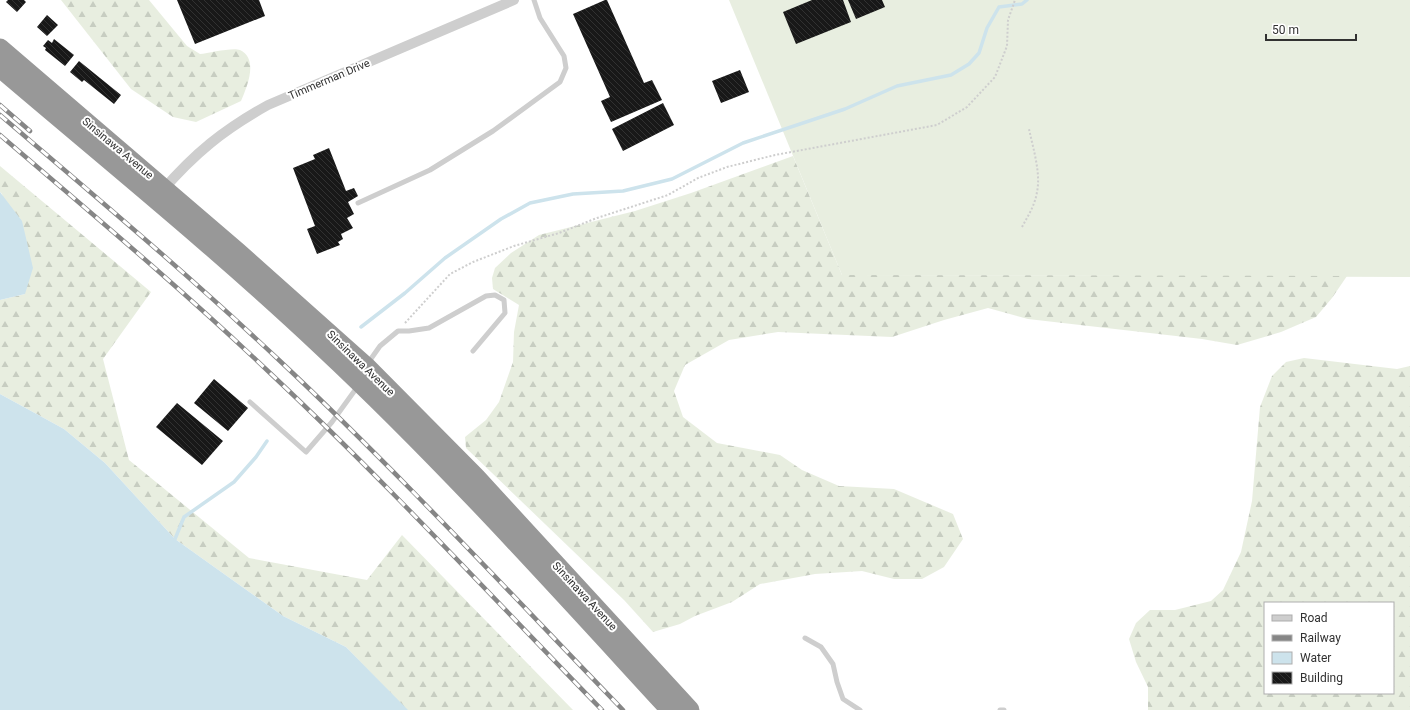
<svg xmlns="http://www.w3.org/2000/svg" width="1410" height="710" viewBox="0 0 1410 710" font-family="Roboto,sans-serif">
<style>
.grass{fill:#e8eee0}
.forest{fill:url(#forest-firs);fill-rule:evenodd}
.water{fill:#cde3ec}
.lines{fill:none;stroke-linecap:round;stroke-linejoin:round}
.stream{stroke:#cde3ec;stroke-width:3.5}
.building{fill:url(#building-back-hatch)}
.path{stroke:#cecece;stroke-width:2;stroke-dasharray:2 2;stroke-linecap:butt}
.lane{stroke:#cecece;stroke-width:5}
.street{stroke:#cecece;stroke-width:10}
.highway{stroke:#989898;stroke-width:19}
.rail-casing{stroke:#868686;stroke-width:4.5}
.rail{stroke:#fff;stroke-width:3;stroke-dasharray:9;stroke-linecap:butt}
.labels{text-anchor:middle;stroke-width:4;stroke-linejoin:round;paint-order:stroke}
.street-label{font-size:11px;fill:#313131;stroke:#fff}
</style>
<defs>
<pattern id="forest-firs" width="22" height="20" patternUnits="userSpaceOnUse"><rect width="22" height="20" fill="#e8eee0"/><path d="M5 1l3.5 6h-7zM16 11l3.5 6h-7z" fill="#c7cdc1"/></pattern>
<pattern id="building-back-hatch" width="6" height="6" patternUnits="userSpaceOnUse"><rect width="6" height="6" fill="#181818"/><path d="M-1 5l2 2M0 0l6 6M5-1l2 2" fill="none" stroke="#313131"/></pattern>
</defs>
<rect width="100%" height="100%" fill="#fff"/>
<!-- grass -->
<path class="grass" d="M729,0H1410V277L842,275Z"/>
<!-- forest -->
<path class="forest" d="M61,0H149L187,46L200,54C209,53 233,47 240,50C259,59 247,87 241,101L196,122L173,117L131,89Z
M793,156L842,275L1347,276L1332,298L1316,317L1281,332L1237,345L1202,339L1028,319L988,308L944,320L892,337L778,332L729,340L685,365L674,391L683,417L717,443L780,455L802,470L839,486L894,489L953,514L963,539L944,567L922,579H894L862,571L815,574L760,584L732,602L695,616L680,624L653,632L624,600L466,448L465,437L486,420L499,402L513,362L514,332L519,305L493,289L492,278L495,268L511,253L539,235L635,211L691,193Z
M0,166L151,292L103,359L129,460L249,558L367,580L402,535L573,710H407L346,647L283,616L175,539L105,463L64,429L0,394V300L25,294L2,194L0,192Z
M1304,358L1397,369L1410,366V710H1148V687L1136,662L1129,639L1136,623L1150,610H1175L1211,601L1223,590L1241,552L1252,501L1260,407L1272,376L1286,362ZM1265,603H1393V693H1265Z"/>
<!-- water -->
<path class="water" d="M0,192L22,221L33,268L25,294L0,300Z
M0,394L64,429L105,463L175,539L283,616L346,647L408,710H0Z"/>
<g class="lines">
<!-- stream -->
<path class="stream" d="M361,327L405,293L445,258L501,219L530,203L573,194L623,191L672,179L743,143L845,109L897,86L951,75L969,64L979,53L987,28L999,7L1022,4L1027,0
M175,539L184,517L234,482L256,457L267,441"/>
</g>
<!-- building -->
<path class="building" d="M8,0H24L26,2L17,12L6,2Z
M177,0H259L265,16L195,44Z
M605,0H607L644,83L652,80L662,100L611,122L601,101L610,97L573,14Z
M812,0H843L851,22L796,44L783,12Z
M848,0H882L885,7L856,19Z
M47,15L58,25L47,36L37,27Z
M54,39L74,55L65,66L45,50L46,48L43,46L48,40L52,43Z
M79,61L121,95L114,104L84,80L82,82L70,72Z
M740,70L749,92L721,103L712,81Z
M663,103L674,125L623,151L612,129Z
M329,148L346,191L354,188L358,196L348,202L354,214L347,218L353,228L341,234L343,239L338,242L340,245L317,254L307,229L315,226L293,168L315,159L313,155Z
M214,379L248,408L228,431L194,403Z
M177,403L223,441L202,465L156,427Z"/>
<g class="lines">
<!-- path -->
<path class="path" d="M1022,227C1028,216 1035,205 1037,192C1041,173 1033,148 1029,129
M405,323L450,274L473,262L514,246L559,233L597,218L668,195L698,178L727,167L775,155L937,125L967,107L995,77L1007,46L1008,20L1015,0"/>
<!-- lane -->
<path class="lane" d="M358,203L430,170L493,131L560,82L566,68L564,56L540,18L534,0
M368,363L380,346L398,331H409L429,328L486,296L495,295L504,300L505,313L473,351
M250,402L306,452L332,422L358,386
M805,638L821,647L833,664L837,682L843,699L860,710
M1000,710H1004"/>
<!-- street -->
<path class="street" d="M161,192C195,153 223,130 268,105L514,0"/>
<!-- highway -->
<path class="highway" d="M0,48L238,252L366,366L476,477L690,710
M0,68C108,160 218,249 321,346C444,461 556,586 670,710"/>
<defs>
<path id="rail" d="M0,105L30,131
M0,115C95,196 190,276 280,361C399,473 510,593 623,710
M0,135C91,213 183,290 270,373C385,481 492,597 602,710"/>
</defs>
<!-- rail casing -->
<use href="#rail" class="rail-casing"/>
<!-- rail -->
<use href="#rail" class="rail"/>
</g>
<g class="labels">
<!-- street labels -->
<g class="street-label">
<text transform="translate(329 79) rotate(-23)" y="4">Timmerman Drive</text>
<text transform="translate(118 148) rotate(40)" y="4">Sinsinawa Avenue</text>
<text transform="translate(361 363) rotate(44)" y="4">Sinsinawa Avenue</text>
<text transform="translate(585 596) rotate(47)" y="4">Sinsinawa Avenue</text>
</g>
</g>
<!-- legend -->
<rect x="1264" y="602" width="130" height="92" fill="#ffffff" stroke="#adadad"/>
<rect x="1272" y="615" width="20" height="6" fill="#cecece" stroke="#adadad"/>
<text x="1300" y="622" font-size="12" fill="#313131">Road</text>
<rect x="1272" y="635" width="20" height="6" fill="#868686" stroke="#adadad"/>
<text x="1300" y="642" font-size="12" fill="#313131">Railway</text>
<rect x="1272" y="652" width="20" height="12" fill="#cde3ec" stroke="#adadad"/>
<text x="1300" y="662" font-size="12" fill="#313131">Water</text>
<rect x="1272" y="672" width="20" height="12" fill="url(#building-back-hatch)" stroke="#adadad"/>
<text x="1300" y="682" font-size="12" fill="#313131">Building</text>
<!-- scale -->
<path d="M1266 34v6h90v-6" fill="none" stroke="#313131" stroke-width="2"/>
<text x="1272" y="34" font-size="12" fill="#313131" stroke="#ffffff" stroke-width="3" paint-order="stroke">50 m</text>
</svg>
